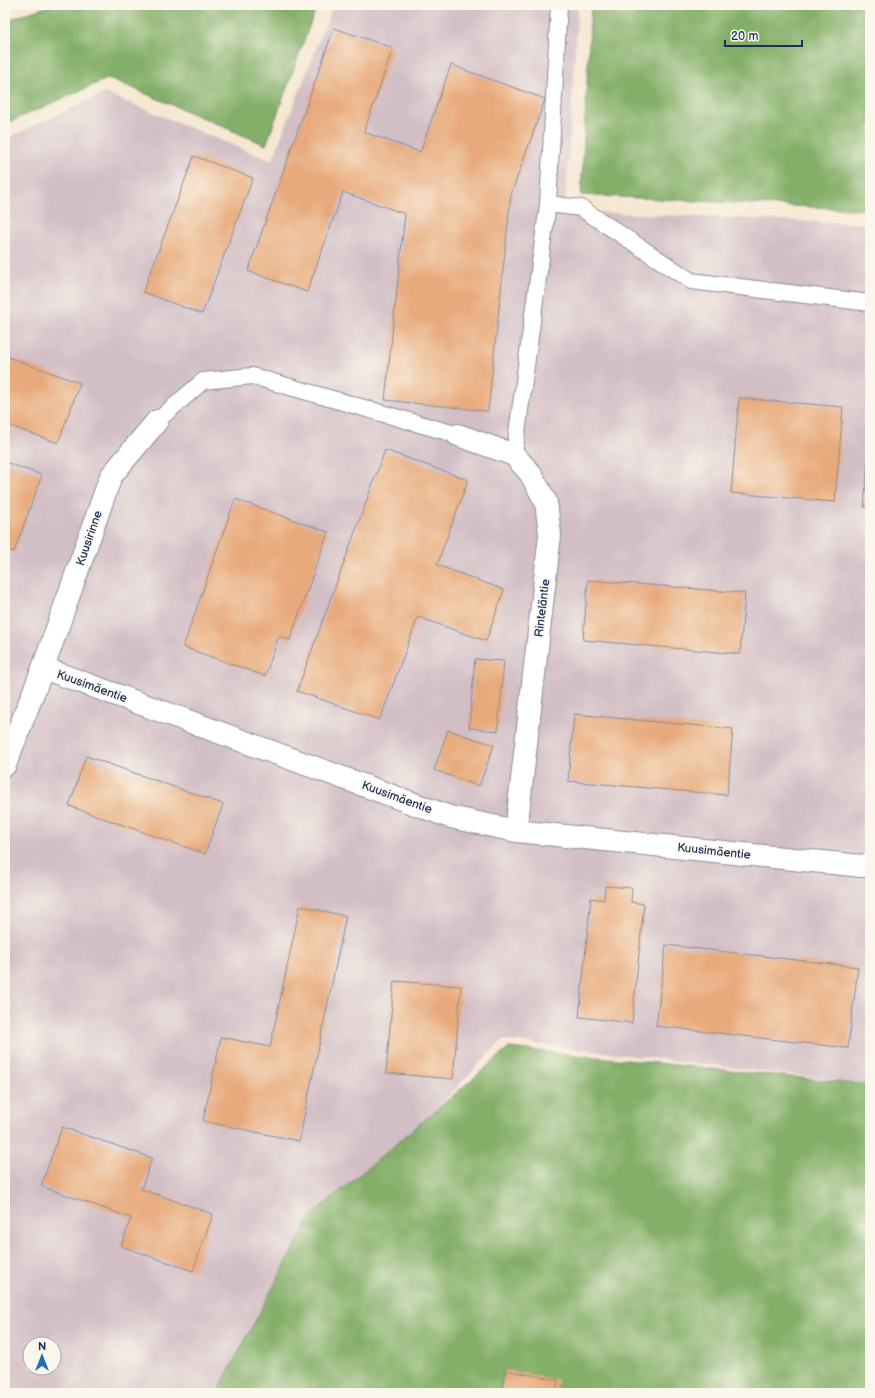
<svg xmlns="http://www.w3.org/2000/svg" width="875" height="1398" viewBox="0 0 875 1398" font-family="'Balsamiq Sans',sans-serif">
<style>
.industrial{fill:#d2bec5;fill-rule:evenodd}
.forest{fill:#83af67;stroke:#4f6f62}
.building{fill:#e8aa7b}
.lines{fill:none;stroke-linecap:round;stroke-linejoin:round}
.service-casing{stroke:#888b98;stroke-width:18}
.minor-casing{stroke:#888b98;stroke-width:24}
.service{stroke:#fff;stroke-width:16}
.minor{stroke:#fff;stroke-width:22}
.labels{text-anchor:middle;stroke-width:3;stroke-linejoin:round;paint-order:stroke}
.street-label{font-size:12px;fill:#1b2f5e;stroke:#fbf7ec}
</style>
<rect width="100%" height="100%" fill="#fbf7ec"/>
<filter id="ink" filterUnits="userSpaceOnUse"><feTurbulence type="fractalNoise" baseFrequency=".025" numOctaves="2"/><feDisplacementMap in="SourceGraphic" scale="8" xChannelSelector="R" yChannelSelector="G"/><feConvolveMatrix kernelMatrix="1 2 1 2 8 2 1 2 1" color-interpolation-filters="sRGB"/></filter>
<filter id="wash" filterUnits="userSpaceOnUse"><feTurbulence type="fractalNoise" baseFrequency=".012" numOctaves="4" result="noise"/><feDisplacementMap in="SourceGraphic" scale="16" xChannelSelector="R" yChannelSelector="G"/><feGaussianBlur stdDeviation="0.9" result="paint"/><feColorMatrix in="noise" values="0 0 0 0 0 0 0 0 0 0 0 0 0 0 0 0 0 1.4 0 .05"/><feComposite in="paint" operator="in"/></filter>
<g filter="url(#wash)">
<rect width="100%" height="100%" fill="#f6e7d1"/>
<!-- industrial -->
<path class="industrial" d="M333,5H578L565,211L870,224V1084L502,1040L320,1230L235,1393H5V143L11,136L105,93L272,161ZM30,1344H54V1368H30Z"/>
<!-- forest -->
<path class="forest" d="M51,5H317L266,145L109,78L5,124V21Z
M591,5H870V210L581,195Z
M509,1048L870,1085V1393H217L311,1216Z"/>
<g id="blocks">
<!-- building -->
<path class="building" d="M334,28L393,48L364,132L420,152L451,65L545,99L511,195L488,411L385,400L405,214L343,192L307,292L248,271Z
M194,156L253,178L202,314L143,292Z
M5,356L80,383L58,443L5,424Z
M739,398L843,407L835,502L731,493Z
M385,450L468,480L437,565L504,590L486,641L418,617L380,720L297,691Z
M869,450H870V507H864Z
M5,462L42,475L14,552L5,549Z
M235,499L328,532L290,640L279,636L265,676L183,647Z
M588,580L745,593L740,654L583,640Z
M475,659L504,661L498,731L469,728Z
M574,714L733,729L727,795L568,781Z
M448,730L494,745L479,786L434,770Z
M86,756L223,804L205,854L69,806Z
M605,886L632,888L631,902L644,904L632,1023L579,1017L591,898L604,900Z
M300,906L346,916L299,1141L203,1121L221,1037L270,1047Z
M666,945L858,967L848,1048L656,1026Z
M394,981L461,986L453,1079L386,1073Z
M62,1127L152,1158L141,1189L213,1214L193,1271L121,1246L131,1218L41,1186Z
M505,1370L558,1380L556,1393H501Z"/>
</g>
</g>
<g filter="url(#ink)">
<use href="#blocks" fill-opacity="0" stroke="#888b98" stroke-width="1"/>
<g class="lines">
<defs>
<path id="service" d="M548,204L581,208L691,281L870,303
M157,421L203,381L252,376L458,435
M514,455L548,204L559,5"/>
<path id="minor" d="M458,435L514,455L530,473L546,502L550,535L516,831
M43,668L111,476L157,421
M5,765L43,668L450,817L516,831L862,866L870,864"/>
</defs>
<!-- service casing -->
<use href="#service" class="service-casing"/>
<!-- minor casing -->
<use href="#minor" class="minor-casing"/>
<!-- service -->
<use href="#service" class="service"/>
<!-- minor -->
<use href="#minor" class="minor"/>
</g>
</g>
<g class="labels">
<!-- street labels -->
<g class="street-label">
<text transform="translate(89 538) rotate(-71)" y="4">Kuusirinne</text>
<text transform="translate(542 608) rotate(-83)" y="4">Rinteläntie</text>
<text transform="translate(92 686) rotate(20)" y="4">Kuusimäentie</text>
<text transform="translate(397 797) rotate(20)" y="4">Kuusimäentie</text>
<text transform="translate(714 851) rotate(6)" y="4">Kuusimäentie</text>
</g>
</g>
<!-- margin -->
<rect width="875" height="1398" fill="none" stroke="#fbf7ec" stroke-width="20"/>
<!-- north arrow -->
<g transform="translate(42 1356)"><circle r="19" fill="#fbf7ec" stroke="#a1a7b3"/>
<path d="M0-3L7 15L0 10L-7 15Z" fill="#1f6fb2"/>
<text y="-6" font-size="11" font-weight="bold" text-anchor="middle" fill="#1b2f5e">N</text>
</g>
<!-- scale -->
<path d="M725 40v6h77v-6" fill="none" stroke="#1b2f5e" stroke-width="2"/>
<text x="731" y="40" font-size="12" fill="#1b2f5e" stroke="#fbf7ec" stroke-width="3" paint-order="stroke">20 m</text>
</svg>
